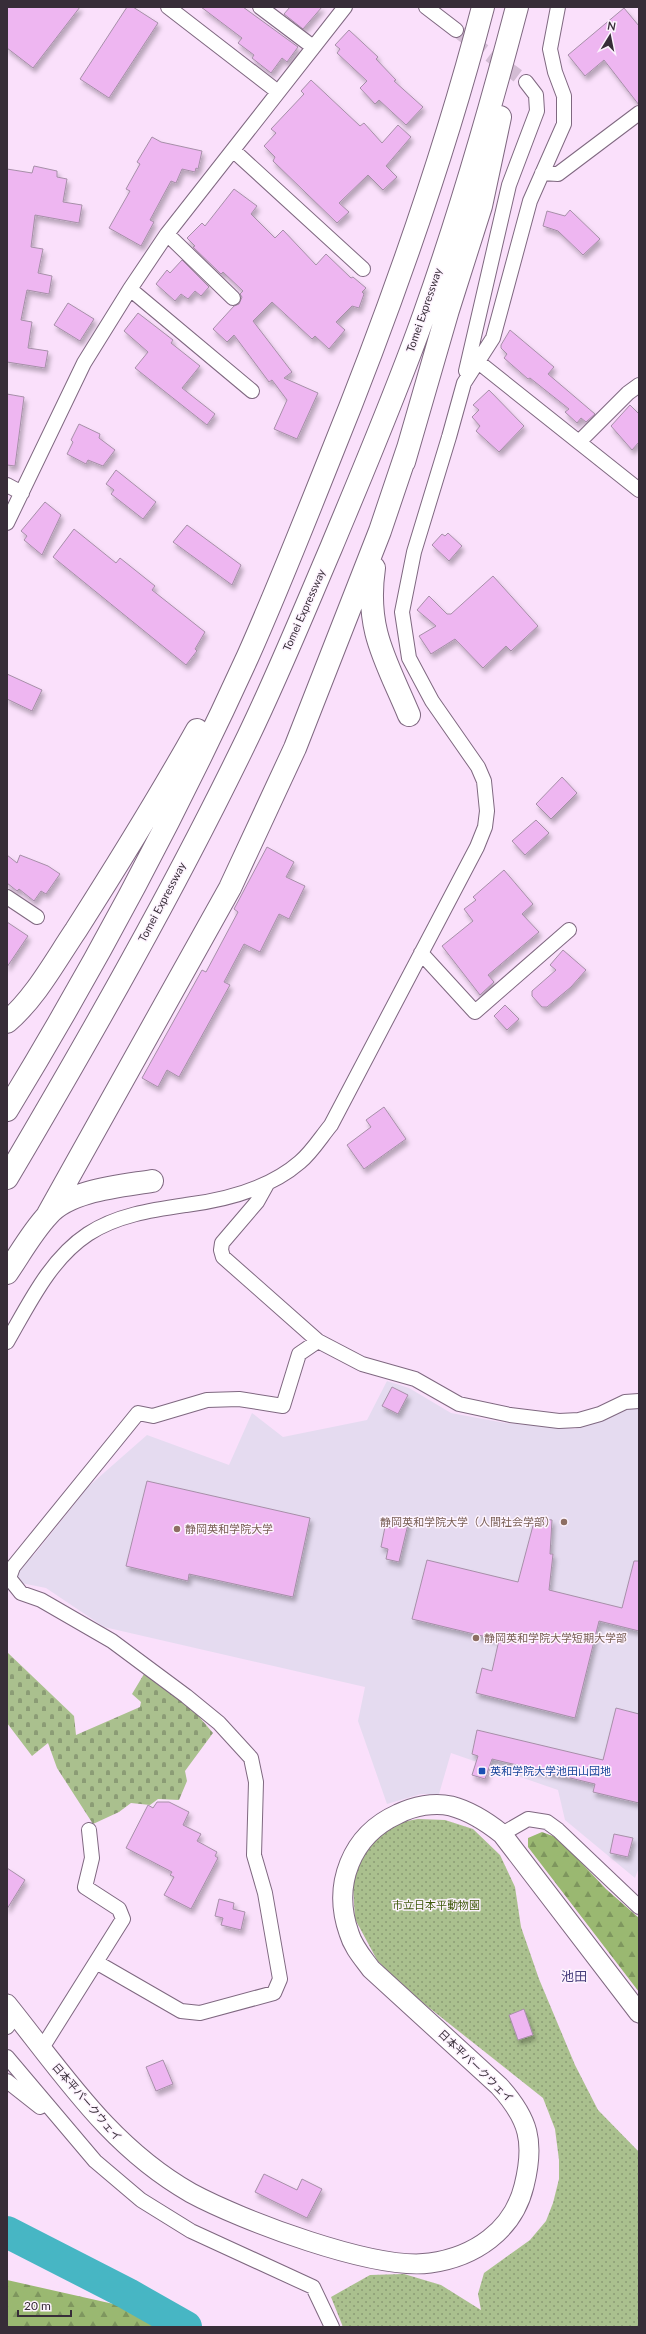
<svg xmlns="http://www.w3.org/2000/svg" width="646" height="2334" viewBox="0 0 646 2334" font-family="Lato,'Noto Sans JP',sans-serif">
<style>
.education{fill:#e5dbf0}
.green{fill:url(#green-dots)}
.forest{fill:url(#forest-firs)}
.cemetery{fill:url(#cemetery-stones)}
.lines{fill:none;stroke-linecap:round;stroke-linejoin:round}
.river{stroke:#47b6c4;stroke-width:32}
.building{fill:#eeb6f1;stroke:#a68fa8;filter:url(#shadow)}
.street-tunnel{stroke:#d3bcd4;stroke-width:14;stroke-dasharray:14 7;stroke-linecap:butt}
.street-casing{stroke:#7f6880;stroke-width:16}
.secondary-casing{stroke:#7f6880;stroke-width:21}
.highway-casing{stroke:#7f6880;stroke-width:24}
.street{stroke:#fff;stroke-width:14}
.secondary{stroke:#fff;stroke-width:19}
.highway{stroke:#fff;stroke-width:22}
.education-dot{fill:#8d6e63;stroke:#fdf3fe;stroke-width:1.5}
.transit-dot{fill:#1a4fb4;stroke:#fdf3fe;stroke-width:1.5}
.labels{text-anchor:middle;stroke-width:3;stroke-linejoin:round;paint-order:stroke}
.street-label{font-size:11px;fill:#372d38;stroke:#fdf3fe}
.education-label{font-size:11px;fill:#785e54;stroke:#fdf3fe;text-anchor:start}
.transit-label{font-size:11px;fill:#164399;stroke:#fdf3fe;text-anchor:start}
.park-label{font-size:11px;fill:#405a0d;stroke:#fdf3fe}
.quarter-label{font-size:13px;fill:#473e7c;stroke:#fdf3fe}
</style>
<defs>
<pattern id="green-dots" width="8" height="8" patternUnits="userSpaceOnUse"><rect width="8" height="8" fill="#aac08e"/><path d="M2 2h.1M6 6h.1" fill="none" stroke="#8b9c75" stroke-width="1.8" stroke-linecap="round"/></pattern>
<pattern id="forest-firs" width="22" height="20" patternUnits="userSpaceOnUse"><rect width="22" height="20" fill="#9ab871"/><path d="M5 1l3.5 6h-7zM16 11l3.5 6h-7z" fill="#7e965e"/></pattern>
<pattern id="cemetery-stones" width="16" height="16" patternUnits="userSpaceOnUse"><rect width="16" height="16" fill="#aac08e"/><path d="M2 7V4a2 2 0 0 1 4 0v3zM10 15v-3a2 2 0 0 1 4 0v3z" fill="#8b9c75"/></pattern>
<filter id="shadow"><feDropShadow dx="2.5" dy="4.5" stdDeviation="2" flood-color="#0004"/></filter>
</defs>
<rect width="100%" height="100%" fill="#fae0fb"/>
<!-- education -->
<path class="education" d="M387,1381L409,1388L451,1413L505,1423L575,1429L590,1421L639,1406V1867L635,1878L565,1820L558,1790L451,1753L439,1794H421L387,1804L358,1721L365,1687L104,1627L46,1588L21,1583L16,1575L23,1563L34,1555L89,1486L147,1435L229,1465L252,1413L283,1437L367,1420Z"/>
<!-- green -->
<path class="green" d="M418,1819L445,1820L473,1829L500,1855L515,1887L521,1927L539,1979L575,2065L598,2110L639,2152V2327H343L331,2297L370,2275L404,2274L441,2285L481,2310L478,2294L484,2273L530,2240L546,2221L553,2203L559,2179V2160L555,2129L543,2098L403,1987L377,1960L355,1919L353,1886L358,1864L374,1839L396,1823Z"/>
<!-- forest -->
<path class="forest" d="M542,1832L558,1838L606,1889L639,1918V1992L528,1847V1838Z
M7,2280L118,2305L158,2327H7Z"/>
<!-- cemetery -->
<path class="cemetery" d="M7,1652L74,1716L76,1735L140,1707L141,1702L132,1694L144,1674L183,1698L213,1733L185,1771L187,1781L179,1800L158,1799L150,1805L131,1803L119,1812L93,1824L57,1768L48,1743L32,1756L7,1723Z"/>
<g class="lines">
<!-- river -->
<path class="river" d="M7,2232L128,2294L186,2327"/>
</g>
<!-- building -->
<path class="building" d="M7,7H80L33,68L7,48Z
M127,7H133L158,23L109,98L80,79Z
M201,7H243L298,47L287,62L282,58L271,73L252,58L254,55L238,43L242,38Z
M290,7H322L303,29L284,14Z
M624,8L639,26V105L604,60L585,76L568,55Z
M349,30L378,57L376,59L396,80L394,81L423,107L406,125L379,100L375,104L360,88L367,81L337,53L340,49L335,45Z
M311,80L360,126L364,123L382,143L398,125L411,137L386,166L397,177L383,190L368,175L339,203L349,212L337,223L273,161L275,157L264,146L276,133L271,129L304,94L301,91Z
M152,137L161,142L202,151L198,169L196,168L195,172L182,169L176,183L171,181L150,220L154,222L141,246L109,228L130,191L126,189L140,164L137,162Z
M34,166L57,171V177L67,179L63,202L82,205L79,223L35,215L31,247L43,249L38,273L52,276L49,294L27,290L21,320L32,322L28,348L48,351L45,368L7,362V169L32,173Z
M234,189L257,206L251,214L275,238L283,230L316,265L326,254L351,278L353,277L366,288L362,292L364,294L359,308L352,306L336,322L345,330L329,349L315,336L312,339L272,302L253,321L292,372L284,378L318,393L297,439L274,429L287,400L272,380L269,382L234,335L227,342L213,329L234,306L239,304L242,297L240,294L243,291L223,272L221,274L193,247L195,246L187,238L202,223L205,226Z
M570,210L600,239L583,255L558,231L543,226L547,211L565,216Z
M182,260L209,287L201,296L195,291L188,299L181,294L175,301L156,284L167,270L170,273Z
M68,303L94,319L80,341L54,325Z
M138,313L173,340L171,343L200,366L182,388L215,414L207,425L135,368L148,352L124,331Z
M510,330L554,367L548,374L595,414L586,422L581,418L577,423L565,412L569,409L530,378L528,379L504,358L507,354L501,348V345Z
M489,390L524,426L499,452L476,431L480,426L472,417L479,410L473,405Z
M7,394L24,397L15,466L7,465Z
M630,405L639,414V442L632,450L611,426Z
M79,424L100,434L99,438L115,450L103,466L88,460L86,464L67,454L73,442L71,440Z
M116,470L156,502L143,519L111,494L114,490L106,484Z
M45,502L61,515L42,555L24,540L27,536L21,531Z
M187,525L241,565L232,585L173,542Z
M74,529L116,563L120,558L155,586L152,590L205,632L195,649L197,651L186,665L53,557Z
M448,533L462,546L449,561L432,545L442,534L445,536Z
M493,576L538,626L511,651L506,646L483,668L455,639L431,654L419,636L436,626L417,610L429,596L447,614H451Z
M7,674L42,690L32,711L7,699Z
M562,777L577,793L551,819L536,804Z
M536,820L549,833L525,855L512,841Z
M267,847L294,862L286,877L305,886L289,919L279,914L260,952L244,944L224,982L230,985L179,1077L167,1070L158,1087L142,1078L202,970L206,972L238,912L234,909Z
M7,855L17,863L20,855L48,866L60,874L46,894L41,891L34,901L19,889L17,891L7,883Z
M504,870L533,904L522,914L539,932L488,975L494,982L480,995L442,946L473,921L464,909L476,900L473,897Z
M7,922L28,936L7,967Z
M563,950L586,970L571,987L547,1007H542L532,996V991L556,970L550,965Z
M505,1005L519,1019L507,1030L494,1016Z
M384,1107L406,1139L364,1169L347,1145L371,1127L366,1120Z
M392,1387L408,1395L398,1414L382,1406Z
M147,1481L310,1518L293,1597L189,1574L188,1581L126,1566Z
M396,1517L409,1520L399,1562L386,1559L388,1549L381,1547L385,1527L393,1528Z
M535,1518L552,1520L550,1554H553L549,1590L622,1608L634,1561H639V1631L599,1621L575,1718L476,1693L482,1668L492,1671L499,1640L412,1619L427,1560L518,1582Z
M616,1708L639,1714V1803L593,1792L595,1784L492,1759L485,1779L472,1775L478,1756L472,1754L477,1730L603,1760Z
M157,1802H169L189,1812L183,1825L201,1834L197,1841L217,1852L215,1856L218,1858L191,1909L164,1895L174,1877L170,1875L172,1872L126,1848L148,1805L153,1808Z
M614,1834L633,1838L628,1857L610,1853Z
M7,1868L25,1880L7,1909Z
M219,1899L234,1903L233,1909L245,1912L241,1930L221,1925L223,1918L215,1916Z
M524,2009L533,2035L518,2040L509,2015Z
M163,2060L173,2084L156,2091L146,2067Z
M264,2174L297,2190L302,2179L322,2189L307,2218L255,2192Z"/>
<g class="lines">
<!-- street-tunnel -->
<path class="street-tunnel" d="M456,30L526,82"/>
<defs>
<path id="street" d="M168,7L278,92
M260,7L313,47
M426,7L456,30
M234,151L363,269
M542,173L558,174L639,113
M167,234L233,298
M130,289L252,391
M477,361L639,490
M466,371L509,185L537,111L536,95L526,82
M579,442L628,393L639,385
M7,485L22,493
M7,523L84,363L130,289L167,234L345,7
M7,897L37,917
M421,953L475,1012L569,930
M267,1184L257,1202L222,1243L221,1250L223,1257L318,1341L362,1364L415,1379L459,1404L510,1415L559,1421L579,1420L600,1414L625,1402L639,1401
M7,1342C29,1304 50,1259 88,1234C117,1215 152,1210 186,1205C226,1200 269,1189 300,1162C312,1152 321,1137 331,1125L477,847L485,827L487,811L484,781L478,767L432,701L409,658L402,612L414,552L449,437L464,383L493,338L530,201L564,124V96L555,72L550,49L558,7
M502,1834L528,1819L547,1822L558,1830L639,1907
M96,1962L181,2011L200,2013L274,1993L280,1979L265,1893L254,1855L256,1782L251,1758L219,1723L186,1696L112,1641L41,1600L21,1593L9,1578L13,1567L138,1413L153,1416L207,1400L239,1399L283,1406L299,1354L318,1341
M7,2027L16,2015
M42,2048L123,1919L119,1909L85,1887L92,1858L89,1830
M7,2057L95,2161L141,2200L191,2231L313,2287L332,2327
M7,2081L40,2107"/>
<path id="secondary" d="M7,2004C64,2075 110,2147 191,2193C241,2220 375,2271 430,2263C474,2257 513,2231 524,2186C535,2142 529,2119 499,2086L371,1969C363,1958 353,1947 349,1933C332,1885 351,1835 398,1814C414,1806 434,1802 451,1806C470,1811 487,1822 502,1834L639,2013"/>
<path id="highway" d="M404,462L448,310L481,206L500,117
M374,568C365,630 386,660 409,715
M7,1022C36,997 55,961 76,930C118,864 159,798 197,730
M7,1110C96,964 177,812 248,656C277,591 303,525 329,460C389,312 443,161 483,7
M7,1178C92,1034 175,888 248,737C278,675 304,611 331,548C363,471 396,394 424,315C460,214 490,110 517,7
M48,1214L230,888L295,748L380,531L408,448
M7,1273C20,1254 32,1232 48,1215C69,1190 122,1186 152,1181"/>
</defs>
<!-- street casing -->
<use href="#street" class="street-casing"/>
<!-- secondary casing -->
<use href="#secondary" class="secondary-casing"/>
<!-- highway casing -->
<use href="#highway" class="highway-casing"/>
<!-- street -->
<use href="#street" class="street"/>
<!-- secondary -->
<use href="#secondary" class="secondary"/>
<!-- highway -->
<use href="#highway" class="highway"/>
</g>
<!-- markers -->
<g class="education-dot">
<circle cx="564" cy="1522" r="4"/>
<circle cx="177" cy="1529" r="4"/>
<circle cx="476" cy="1638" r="4"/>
</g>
<rect class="transit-dot" x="478" y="1767" width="8" height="8" rx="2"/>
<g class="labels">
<!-- street labels -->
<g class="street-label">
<text transform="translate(424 310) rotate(-71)" y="4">Tomei Expressway</text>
<text transform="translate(304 610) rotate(-66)" y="4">Tomei Expressway</text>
<text transform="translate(162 902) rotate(-62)" y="4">Tomei Expressway</text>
<text transform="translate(476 2066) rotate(44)" y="4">日本平パークウェイ</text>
<text transform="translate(87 2102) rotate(49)" y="4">日本平パークウェイ</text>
</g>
<!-- education labels -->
<g class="education-label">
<text x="556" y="1526" text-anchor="end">静岡英和学院大学（人間社会学部）</text>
<text x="185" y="1533">静岡英和学院大学</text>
<text x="484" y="1642">静岡英和学院大学短期大学部</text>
</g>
<!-- transit labels -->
<g class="transit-label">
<text x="490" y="1775">英和学院大学池田山団地</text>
</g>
<!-- park labels -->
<g class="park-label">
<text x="436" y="1909">市立日本平動物園</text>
</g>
<!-- quarter labels -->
<g class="quarter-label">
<text x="574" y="1981">池田</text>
</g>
</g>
<!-- border -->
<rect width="646" height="2334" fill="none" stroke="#372d38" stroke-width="16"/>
<!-- north arrow -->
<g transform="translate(610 36) rotate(10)" stroke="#fdf3fe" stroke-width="3" paint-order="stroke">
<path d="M0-3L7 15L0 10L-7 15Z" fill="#372d38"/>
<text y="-6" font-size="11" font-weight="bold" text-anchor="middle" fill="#372d38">N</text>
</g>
<!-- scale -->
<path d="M18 2310v6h53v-6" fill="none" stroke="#372d38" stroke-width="2"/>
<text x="24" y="2310" font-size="12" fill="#372d38" stroke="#fdf3fe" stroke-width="3" paint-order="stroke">20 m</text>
</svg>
